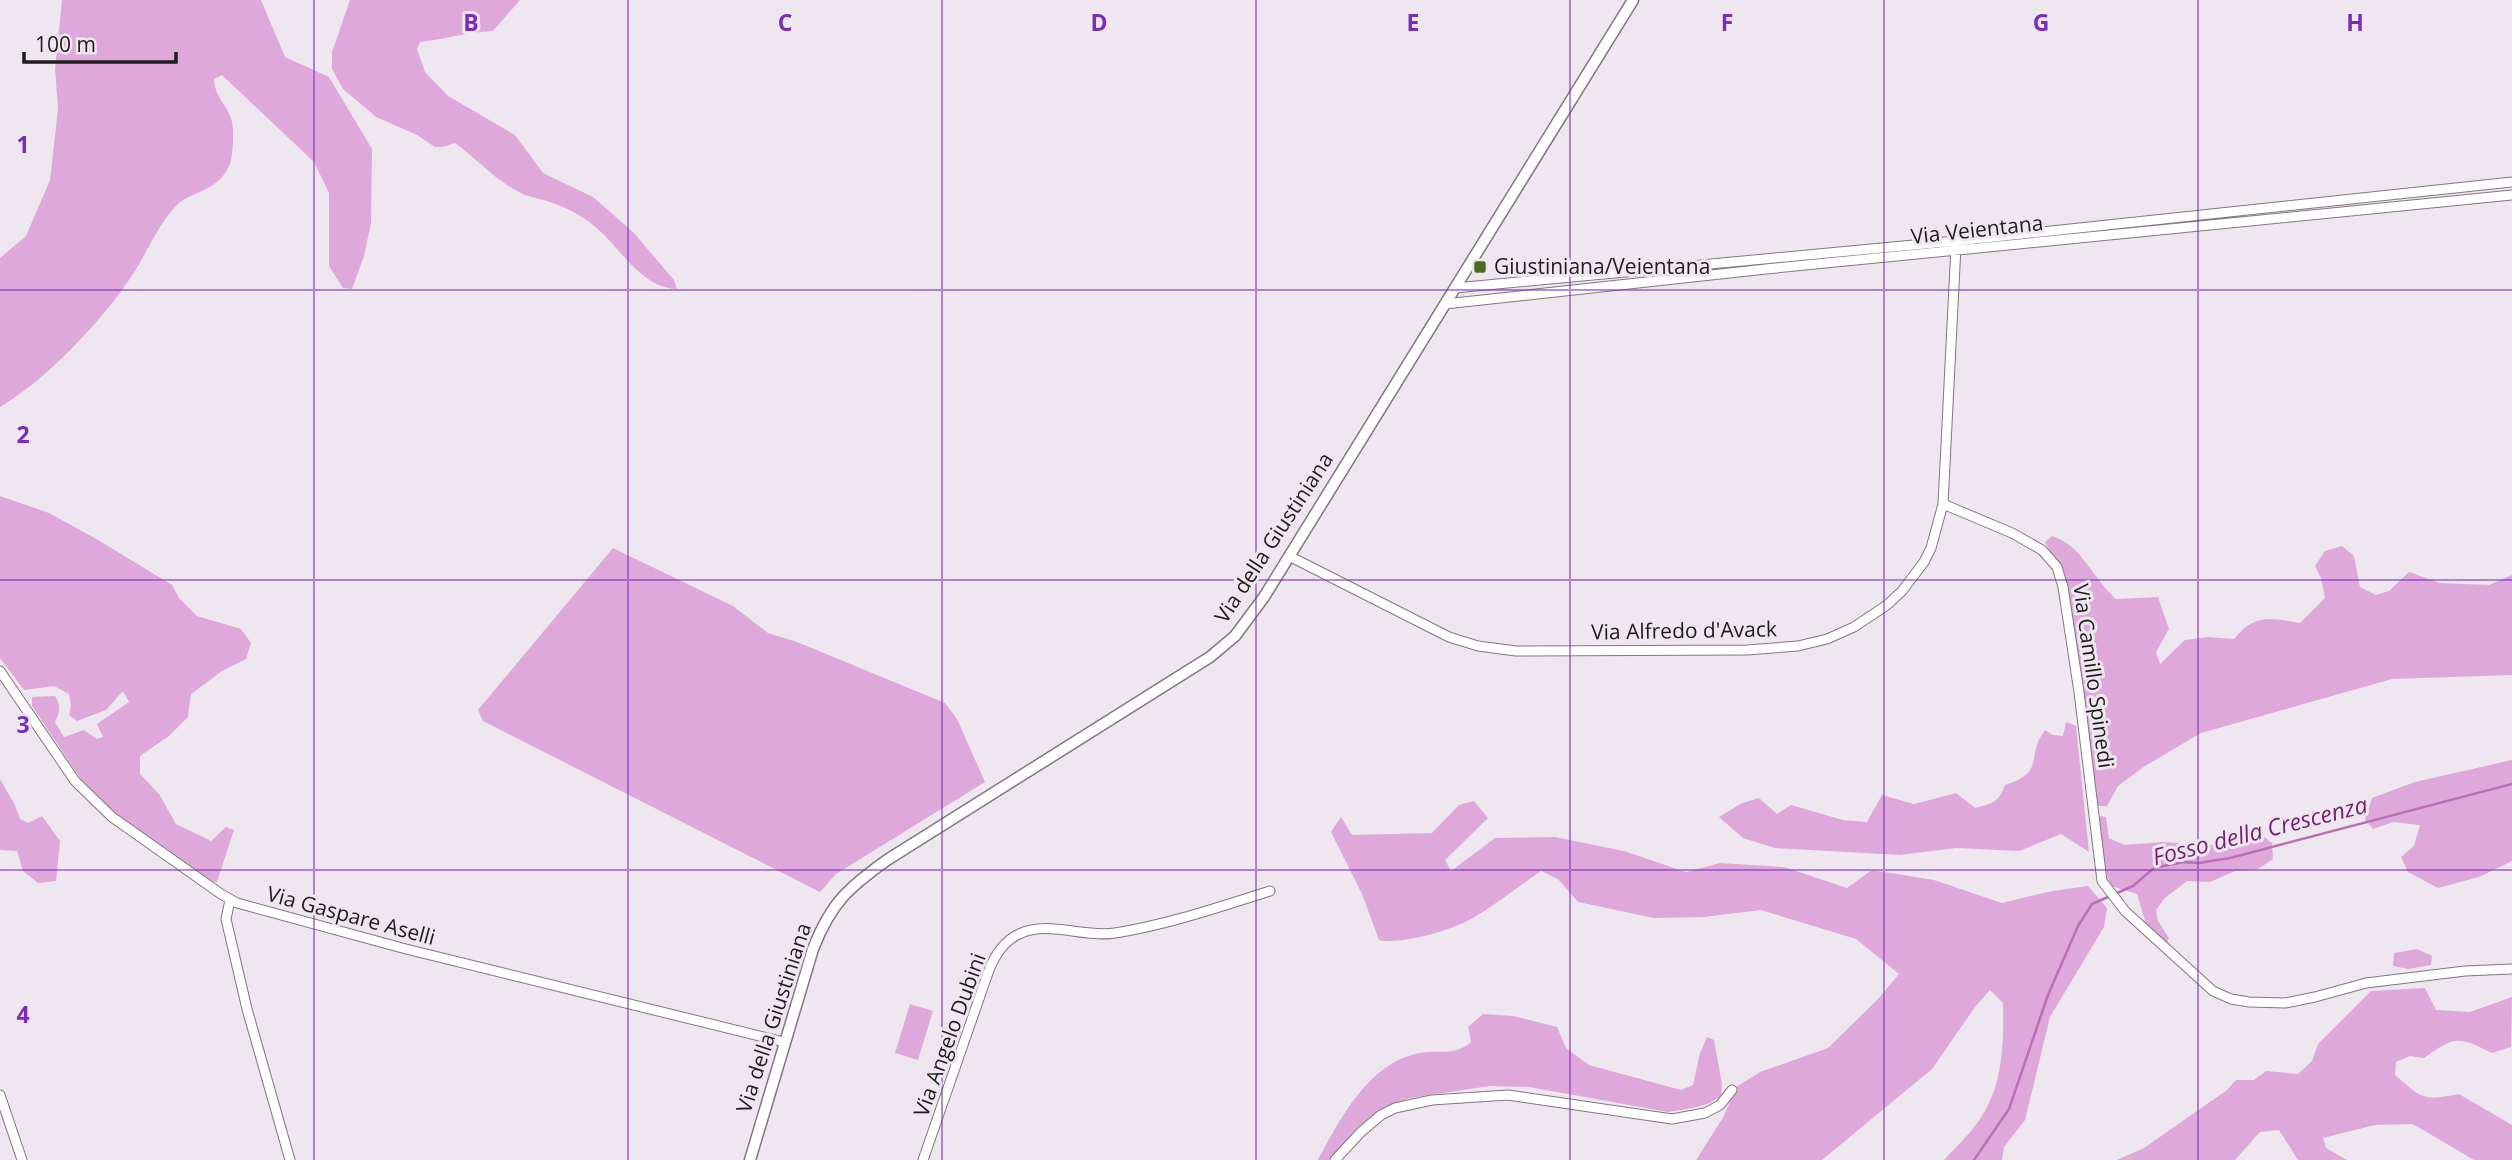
<svg xmlns="http://www.w3.org/2000/svg" width="2512" height="1160" viewBox="0 0 2512 1160" font-family="'Open Sans',sans-serif">
<style>
.green{fill:#dea8da}
.lines{fill:none;stroke-linecap:round;stroke-linejoin:round}
.stream{stroke:#b771b4;stroke-width:2.5}
.minor-casing{stroke:#7f787f;stroke-width:11}
.tertiary-casing{stroke:#7f787f;stroke-width:13}
.minor{stroke:#fff;stroke-width:9}
.tertiary{stroke:#fff;stroke-width:10}
.grid{fill:none;stroke:#7b2cbf;stroke-width:2;stroke-opacity:0.55}
.poi-dot{fill:#4a6d25;stroke:#efe7ef;stroke-width:2.5}
.labels{text-anchor:middle;stroke-width:6;stroke-linejoin:round;paint-order:stroke}
.street-label{font-size:21px;fill:#1f1c1f;stroke:#efe7ef}
.poi-label{font-size:21px;fill:#1f1c1f;stroke:#efe7ef;text-anchor:start}
.water-label{font-size:23px;font-style:italic;fill:#741e73;stroke:#efe7ef}
.grid-label{font-size:23px;text-anchor:middle;font-weight:bold;fill:#7b2cbf;stroke:#efe7ef;stroke-width:6;stroke-linejoin:round;paint-order:stroke}
</style>
<rect width="100%" height="100%" fill="#efe7ef"/>
<!-- green -->
<path class="green" d="M62,0H261L285,57L329,77L372,149L371,223L364,256L352,289L343,288L329,266V193L314,162L222,75L214,79C215,99 229,106 232,122C234,132 233,155 230,164C218,194 188,190 173,209C156,229 146,255 131,277C101,322 46,380 0,407V258L26,236L50,180L58,109L55,69Z
M350,0H520L493,31C468,32 445,39 420,42L417,49L425,72L448,96L515,135L543,173L593,197L633,232L674,280L677,289C640,288 619,245 593,225C581,215 565,207 550,202C542,199 533,198 525,195C498,183 478,160 455,143L442,147H435L417,135L376,117L343,89L332,69V52Z
M0,496L49,513L98,540L172,585L179,598L197,616L241,629L251,643L246,659L222,671L191,694L188,717L169,736L140,756V774L159,794L176,824L211,841L226,827L234,830L217,882L210,881C169,853 124,825 88,790L32,706V697L55,696C61,706 60,712 55,722L64,737L84,730L97,739L103,737L97,724L129,702L123,691L106,710L77,721L69,715L71,705L69,694L54,686L24,690L0,658Z
M2052,536C2082,545 2093,579 2116,599L2158,597L2169,629L2156,652L2160,664L2185,640L2208,637L2234,639C2255,613 2270,618 2300,623L2325,598L2321,578L2315,566L2325,551L2342,546L2354,556L2360,587L2376,595L2389,591L2409,572L2440,583L2489,585L2512,575V675L2392,679L2201,733L2145,766L2118,786L2107,806H2097L2061,570L2045,542Z
M613,548L733,606L768,633L797,642L945,703L957,719L985,782L836,874L820,892L483,721L478,710Z
M2066,722L2076,726L2089,852L2061,834L2019,851L1956,848L1900,855L1775,848L1743,838L1719,817L1742,803L1759,798L1777,814L1791,805L1843,820L1867,822L1882,795L1914,804L1956,793L1975,808C1992,804 1999,802 2005,785C2047,772 2025,756 2045,730L2053,735L2063,736Z
M2512,760V861L2479,877L2438,888L2408,872L2401,857L2414,846L2420,825L2393,822L2373,829L2365,819L2372,798L2415,782Z
M0,779L15,805L20,819L28,823L42,816L60,841L56,881L38,883L23,871L17,851L0,850Z
M1474,801L1488,818L1445,860L1451,871L1495,838L1555,837L1624,851L1686,872L1720,863L1784,867L1847,888L1872,870L1934,880L2002,903L2052,891L2088,886L2107,908L2104,927L2050,1017L2025,1120L2004,1147L2002,1160H1944C1956,1147 1970,1134 1980,1119C2003,1086 2004,1042 2003,1003L1990,990L1975,1007L1932,1069L1822,1160H1696L1724,1116L1736,1087L1760,1072L1828,1048L1878,999L1899,974L1856,939L1761,910L1704,917L1654,918L1578,902L1558,879L1541,871C1519,886 1497,904 1473,918C1452,930 1402,945 1379,940L1362,894L1331,832L1341,817L1352,835L1432,833L1459,805Z
M2101,816L2106,817L2109,838L2124,845L2162,842L2211,845L2259,833L2272,843L2273,859L2258,869L2235,871L2210,882L2187,881L2165,898L2156,910L2158,921L2169,938L2167,943H2164L2146,924L2137,894L2111,886C2102,865 2101,841 2098,818Z
M2417,949L2432,956L2431,965L2408,969L2393,966L2394,953Z
M2425,988L2436,1010L2470,1012L2512,997L2511,1047L2492,1053C2457,1036 2456,1036 2424,1058L2410,1056L2396,1062L2395,1075C2423,1099 2422,1101 2459,1094L2512,1125V1160H2474L2413,1124L2375,1125L2323,1138L2326,1148L2347,1160H2298L2279,1130L2260,1132L2235,1160H2117L2144,1148L2227,1090L2236,1080H2254L2266,1071L2298,1074L2312,1061L2318,1044L2371,991Z
M910,1004L933,1011L918,1060L895,1053Z
M1483,1014L1513,1016L1557,1027L1566,1048L1589,1065L1681,1090L1693,1085L1700,1053L1707,1037L1714,1040L1722,1084L1721,1096L1710,1103L1693,1108L1668,1112L1529,1087L1490,1086L1410,1098L1381,1109L1368,1119L1331,1160H1318C1340,1119 1369,1062 1420,1053C1440,1049 1454,1057 1471,1042L1468,1027Z"/>
<g class="lines">
<!-- stream -->
<path class="stream" d="M1974,1160L2009,1109L2048,995L2078,926L2092,904L2133,886L2154,868L2183,862L2199,863L2230,858L2512,784"/>
<defs>
<path id="minor" d="M1455,288L1956,241L2512,182
M1445,304L1766,269L2512,195
M1943,504L2012,533L2042,550L2057,567L2063,587L2079,692L2102,881L2125,911L2213,991L2231,999L2249,1002L2285,1003L2315,997L2366,983L2465,971L2512,969
M1289,556L1449,637L1478,646L1516,651L1747,650L1798,646L1827,639L1854,627L1887,605L1902,591L1924,562L1931,548L1943,504L1956,246
M0,671L75,781L112,817L221,894L237,903L406,949L784,1042
M230,900L226,919L247,1009L290,1160
M0,1095L22,1160
M923,1160L989,970C995,955 1004,941 1019,934C1049,920 1083,938 1115,933C1167,925 1219,907 1270,891
M1335,1160L1361,1132L1381,1115L1395,1108L1432,1100L1508,1095L1672,1119L1705,1113L1720,1105L1732,1090"/>
<path id="tertiary" d="M750,1160L813,949C831,903 848,888 887,860L1210,657L1235,636L1264,597L1633,0"/>
</defs>
<!-- minor casing -->
<use href="#minor" class="minor-casing"/>
<!-- tertiary casing -->
<use href="#tertiary" class="tertiary-casing"/>
<!-- minor -->
<use href="#minor" class="minor"/>
<!-- tertiary -->
<use href="#tertiary" class="tertiary"/>
</g>
<!-- grid -->
<path class="grid" d="M314,0V1160M628,0V1160M942,0V1160M1256,0V1160M1570,0V1160M1884,0V1160M2198,0V1160M0,290H2512M0,580H2512M0,870H2512"/>
<!-- markers -->
<rect class="poi-dot" x="1473" y="260" width="14" height="14" rx="3.5"/>
<g class="labels">
<!-- street labels -->
<g class="street-label">
<text transform="translate(1977 230) rotate(-6)" y="7">Via Veientana</text>
<text transform="translate(1274 538) rotate(-57)" y="7">Via della Giustiniana</text>
<text transform="translate(1684 631) rotate(-1)" y="7">Via Alfredo d'Avack</text>
<text transform="translate(2093 676) rotate(82)" y="7">Via Camillo Spinedi</text>
<text transform="translate(351 916) rotate(15)" y="7">Via Gaspare Aselli</text>
<text transform="translate(774 1018) rotate(-72)" y="7">Via della Giustiniana</text>
<text transform="translate(950 1035) rotate(-70)" y="7">Via Angelo Dubini</text>
</g>
<!-- poi labels -->
<g class="poi-label">
<text x="1494" y="274">Giustiniana/Veientana</text>
</g>
<!-- water labels -->
<g class="water-label">
<text transform="translate(2260 831) rotate(-14)" y="8">Fosso della Crescenza</text>
</g>
</g>
<g class="grid-label">
<text x="471" y="31">B</text>
<text x="785" y="31">C</text>
<text x="1099" y="31">D</text>
<text x="1413" y="31">E</text>
<text x="1727" y="31">F</text>
<text x="2041" y="31">G</text>
<text x="2355" y="31">H</text>
<text x="23" y="153">1</text>
<text x="23" y="443">2</text>
<text x="23" y="733">3</text>
<text x="23" y="1023">4</text>
</g>
<!-- scale -->
<path d="M24 52v10h152v-10" fill="none" stroke="#1f1c1f" stroke-width="3.5"/>
<text x="35" y="52" font-size="21" fill="#1f1c1f" stroke="#efe7ef" stroke-width="5" paint-order="stroke">100 m</text>
</svg>
